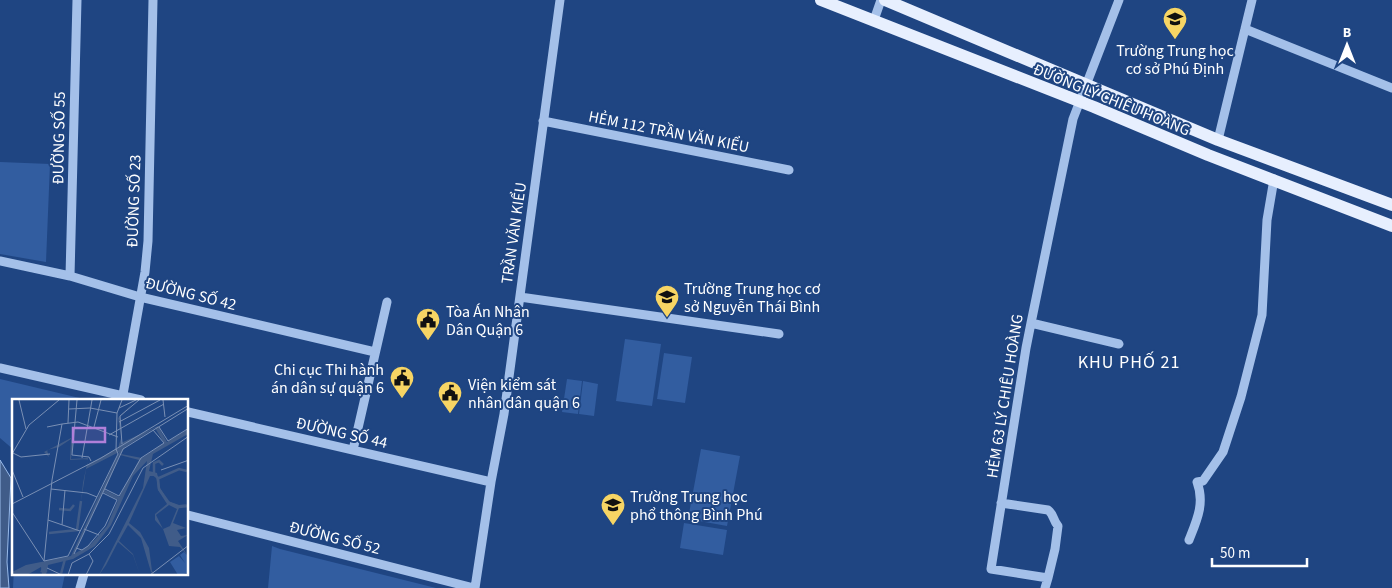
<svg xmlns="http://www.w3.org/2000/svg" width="1392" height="588" viewBox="0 0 1392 588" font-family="'Source Sans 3',sans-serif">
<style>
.green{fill:#325da0}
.water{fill:#405c89;stroke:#98baea}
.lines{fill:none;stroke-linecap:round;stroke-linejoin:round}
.minor{stroke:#a4c0e9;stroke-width:9}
.major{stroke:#e7effe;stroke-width:12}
.labels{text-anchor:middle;stroke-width:4;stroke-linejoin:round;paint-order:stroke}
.poi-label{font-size:16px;fill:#fff;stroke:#1f4582;text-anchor:start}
.street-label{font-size:16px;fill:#fff;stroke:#1f4582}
.neighbourhood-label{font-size:18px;letter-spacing:1px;fill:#fff;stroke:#1f4582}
.inset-river{fill:none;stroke:#405c89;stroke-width:2.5}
.inset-road{fill:none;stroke:#798fb4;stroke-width:1}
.view{fill:#b080d9;fill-opacity:0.15;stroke:#b080d9;stroke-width:2.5}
.inset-edge{fill:none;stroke:#fff;stroke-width:2.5}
</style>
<rect width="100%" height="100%" fill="#1f4582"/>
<!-- green -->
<path class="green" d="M0,162L50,164L46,262L0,254Z
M625,339L661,344L652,406L616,401Z
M664,353L692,357L685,403L657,399Z
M0,379L88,400H14V450L0,438Z
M567,379L582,381L578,414L562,412Z
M583,381L598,384L594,416L579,414Z
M701,449L740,456L727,526L688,519Z
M684,523L727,530L723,555L680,548Z
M272,546L280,549L436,588H268Z
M14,568V574H65L62,588H13Z"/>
<!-- water -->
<path class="water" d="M0,460L11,478L7,562L9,588H0Z"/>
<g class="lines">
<!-- minor -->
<path class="minor" d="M874,20L881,0
M1245,29L1392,88
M543,121L789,170
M1218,140L1252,0
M0,261L70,276L140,297L375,352
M70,276L77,0
M520,297L779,334
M1031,323L1119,344
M0,368L141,400
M122,400L145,272L148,241L153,0
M188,412L491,482
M353,450L387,302
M1001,503L1048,510C1054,514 1053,521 1058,526L1055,549L1048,578L991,569L1026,348L1031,323L1073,119L1119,0
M188,515L474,588
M1189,540C1197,520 1205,503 1197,482L1203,481L1223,452L1241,397L1262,315L1267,220L1274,179
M80,588L84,574
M475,588L491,482L504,414L560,0
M1045,588L1048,578"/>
<!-- major -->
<path class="major" d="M821,0L1094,107L1208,155L1392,226
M885,0L1218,140L1392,205"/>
</g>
<!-- icons -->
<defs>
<symbol id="school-pin" viewBox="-11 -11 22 30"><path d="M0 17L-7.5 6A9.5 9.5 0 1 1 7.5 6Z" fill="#f7d564" stroke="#1f4582"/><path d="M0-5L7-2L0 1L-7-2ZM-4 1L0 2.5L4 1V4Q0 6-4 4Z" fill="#111"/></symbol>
<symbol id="civic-pin" viewBox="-11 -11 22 30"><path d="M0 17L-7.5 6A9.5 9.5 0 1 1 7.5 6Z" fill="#f7d564" stroke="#1f4582"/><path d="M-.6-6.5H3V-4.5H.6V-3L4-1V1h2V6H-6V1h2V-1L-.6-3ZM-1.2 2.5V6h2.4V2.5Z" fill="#111"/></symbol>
</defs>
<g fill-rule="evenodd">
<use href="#school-pin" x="1161" y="5" width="28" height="38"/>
<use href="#school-pin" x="653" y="283" width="28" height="38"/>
<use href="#civic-pin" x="414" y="306" width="28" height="38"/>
<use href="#civic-pin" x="388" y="364" width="28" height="38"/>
<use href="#civic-pin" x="436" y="379" width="28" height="38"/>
<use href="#school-pin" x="599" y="491" width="28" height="38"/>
</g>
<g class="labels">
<!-- poi labels -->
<g class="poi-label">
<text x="1175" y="56" text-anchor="middle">Trường Trung học<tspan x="1175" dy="18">cơ sở Phú Định</tspan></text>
<text x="684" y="294">Trường Trung học cơ<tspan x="684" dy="18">sở Nguyễn Thái Bình</tspan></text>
<text x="446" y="317">Tòa Án Nhân<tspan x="446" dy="18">Dân Quận 6</tspan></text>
<text x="384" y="375" text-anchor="end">Chi cục Thi hành<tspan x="384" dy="18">án dân sự quận 6</tspan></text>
<text x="468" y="390">Viện kiểm sát<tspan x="468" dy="18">nhân dân quận 6</tspan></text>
<text x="630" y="502">Trường Trung học<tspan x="630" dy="18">phổ thông Bình Phú</tspan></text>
</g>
<!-- street labels -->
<g class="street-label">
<text transform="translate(1112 99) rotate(22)" y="6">ĐƯỜNG LÝ CHIÊU HOÀNG</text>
<text transform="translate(669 131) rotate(11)" y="6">HẺM 112 TRẦN VĂN KIỂU</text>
<text transform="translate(58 138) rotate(-89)" y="6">ĐƯỜNG SỐ 55</text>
<text transform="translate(133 201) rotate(-88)" y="6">ĐƯỜNG SỐ 23</text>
<text transform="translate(513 233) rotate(-82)" y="6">TRẦN VĂN KIỂU</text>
<text transform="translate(191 293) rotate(14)" y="6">ĐƯỜNG SỐ 42</text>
<text transform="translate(1004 396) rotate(-81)" y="6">HẺM 63 LÝ CHIÊU HOÀNG</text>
<text transform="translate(342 432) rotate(13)" y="6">ĐƯỜNG SỐ 44</text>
<text transform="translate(335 537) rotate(14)" y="6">ĐƯỜNG SỐ 52</text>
</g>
<!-- neighbourhood labels -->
<g class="neighbourhood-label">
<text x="1129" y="368">KHU PHỐ 21</text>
</g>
</g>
<!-- overview -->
<g transform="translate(12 399)">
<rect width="176" height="176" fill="#1f4582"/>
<path d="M172,153L176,157V174L166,176L158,163L167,157L173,164L168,156Z" fill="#325da0"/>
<path d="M124,1L108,18L109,44L146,27L155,43L176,30V35L141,55L137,72L145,74L148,89L156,102L167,106L176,105L167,109L161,124L174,129L165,131L169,137L176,136L166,142L176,157L168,148L157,147L151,130L143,121V115L155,105L146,91L144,77H138L117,124L128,133L137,149L140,172L143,176L139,173L129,139L116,126L107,142L121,155L128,176L121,156L106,143L94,166L87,176L131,89L135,62L121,77L99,126L83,147L61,160L36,166L34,176H30L29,168L15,176H0V173L14,166L59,157L107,53L74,70L69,103L71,84L76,60L58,61L59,40L47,48L35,51L37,58L35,70L37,58L32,53L59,39L61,45L59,60L76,59L75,66L106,49L109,39L106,19ZM143,29L152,44L130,59L109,55L113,48ZM108,56L127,61L107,98L93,91ZM91,93L106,101L95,127L79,145L62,155ZM157,106L165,110L158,127L151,130L144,116Z" fill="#405c89" fill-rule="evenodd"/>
<path class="inset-river" d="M140,74L146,79L147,90L157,104L167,108L177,107M142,75V64L147,62L151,66M147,79L167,70L175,72M47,110L58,111L62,106M37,134L65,131L69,102M34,162V172H30ZM49,175L53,160"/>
<path class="inset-road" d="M7,1L14,30M65,1L60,56L77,58L79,62M151,1L153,18M107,9L124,1M57,10L78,9L105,14M107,23L148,1M56,24L57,1M35,28L50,25M82,28L89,1M147,28L156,42L177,29M97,36L152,5M110,45L108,17L127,1M104,51L105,14L110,1M1,54L9,58L38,55M0,55L17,26L47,1M70,59L80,1M0,71L11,98M149,71L177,61M40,81L50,25L66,23L106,38M39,90L75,94L85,98M93,90L107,97L129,59L152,44L141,31M86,104L111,50L177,9M0,105L89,59L177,6M0,113L32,162L40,81M36,121L68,132M50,126L53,91M72,130L87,136M64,149L70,151L76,147L93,127L105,101L91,94M62,155L86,104M32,162L56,157L106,55L104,50M35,169L50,176M56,176L60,164L77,155L97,135L131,69L177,37M74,176L81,162L77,155M138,176L177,146"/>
<path class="view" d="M61,29H93V43H61Z"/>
<rect width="176" height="176" class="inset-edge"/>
</g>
<!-- north arrow -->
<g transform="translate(1347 45)" stroke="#1f4582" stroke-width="4" paint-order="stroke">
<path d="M0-4L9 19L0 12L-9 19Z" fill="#ffffff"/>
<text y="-8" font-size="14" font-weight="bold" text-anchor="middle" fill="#ffffff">B</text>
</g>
<!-- scale -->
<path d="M1212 558v8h95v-8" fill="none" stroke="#ffffff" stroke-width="2.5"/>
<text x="1220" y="558" font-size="15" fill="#ffffff" stroke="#1f4582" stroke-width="4" paint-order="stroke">50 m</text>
</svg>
